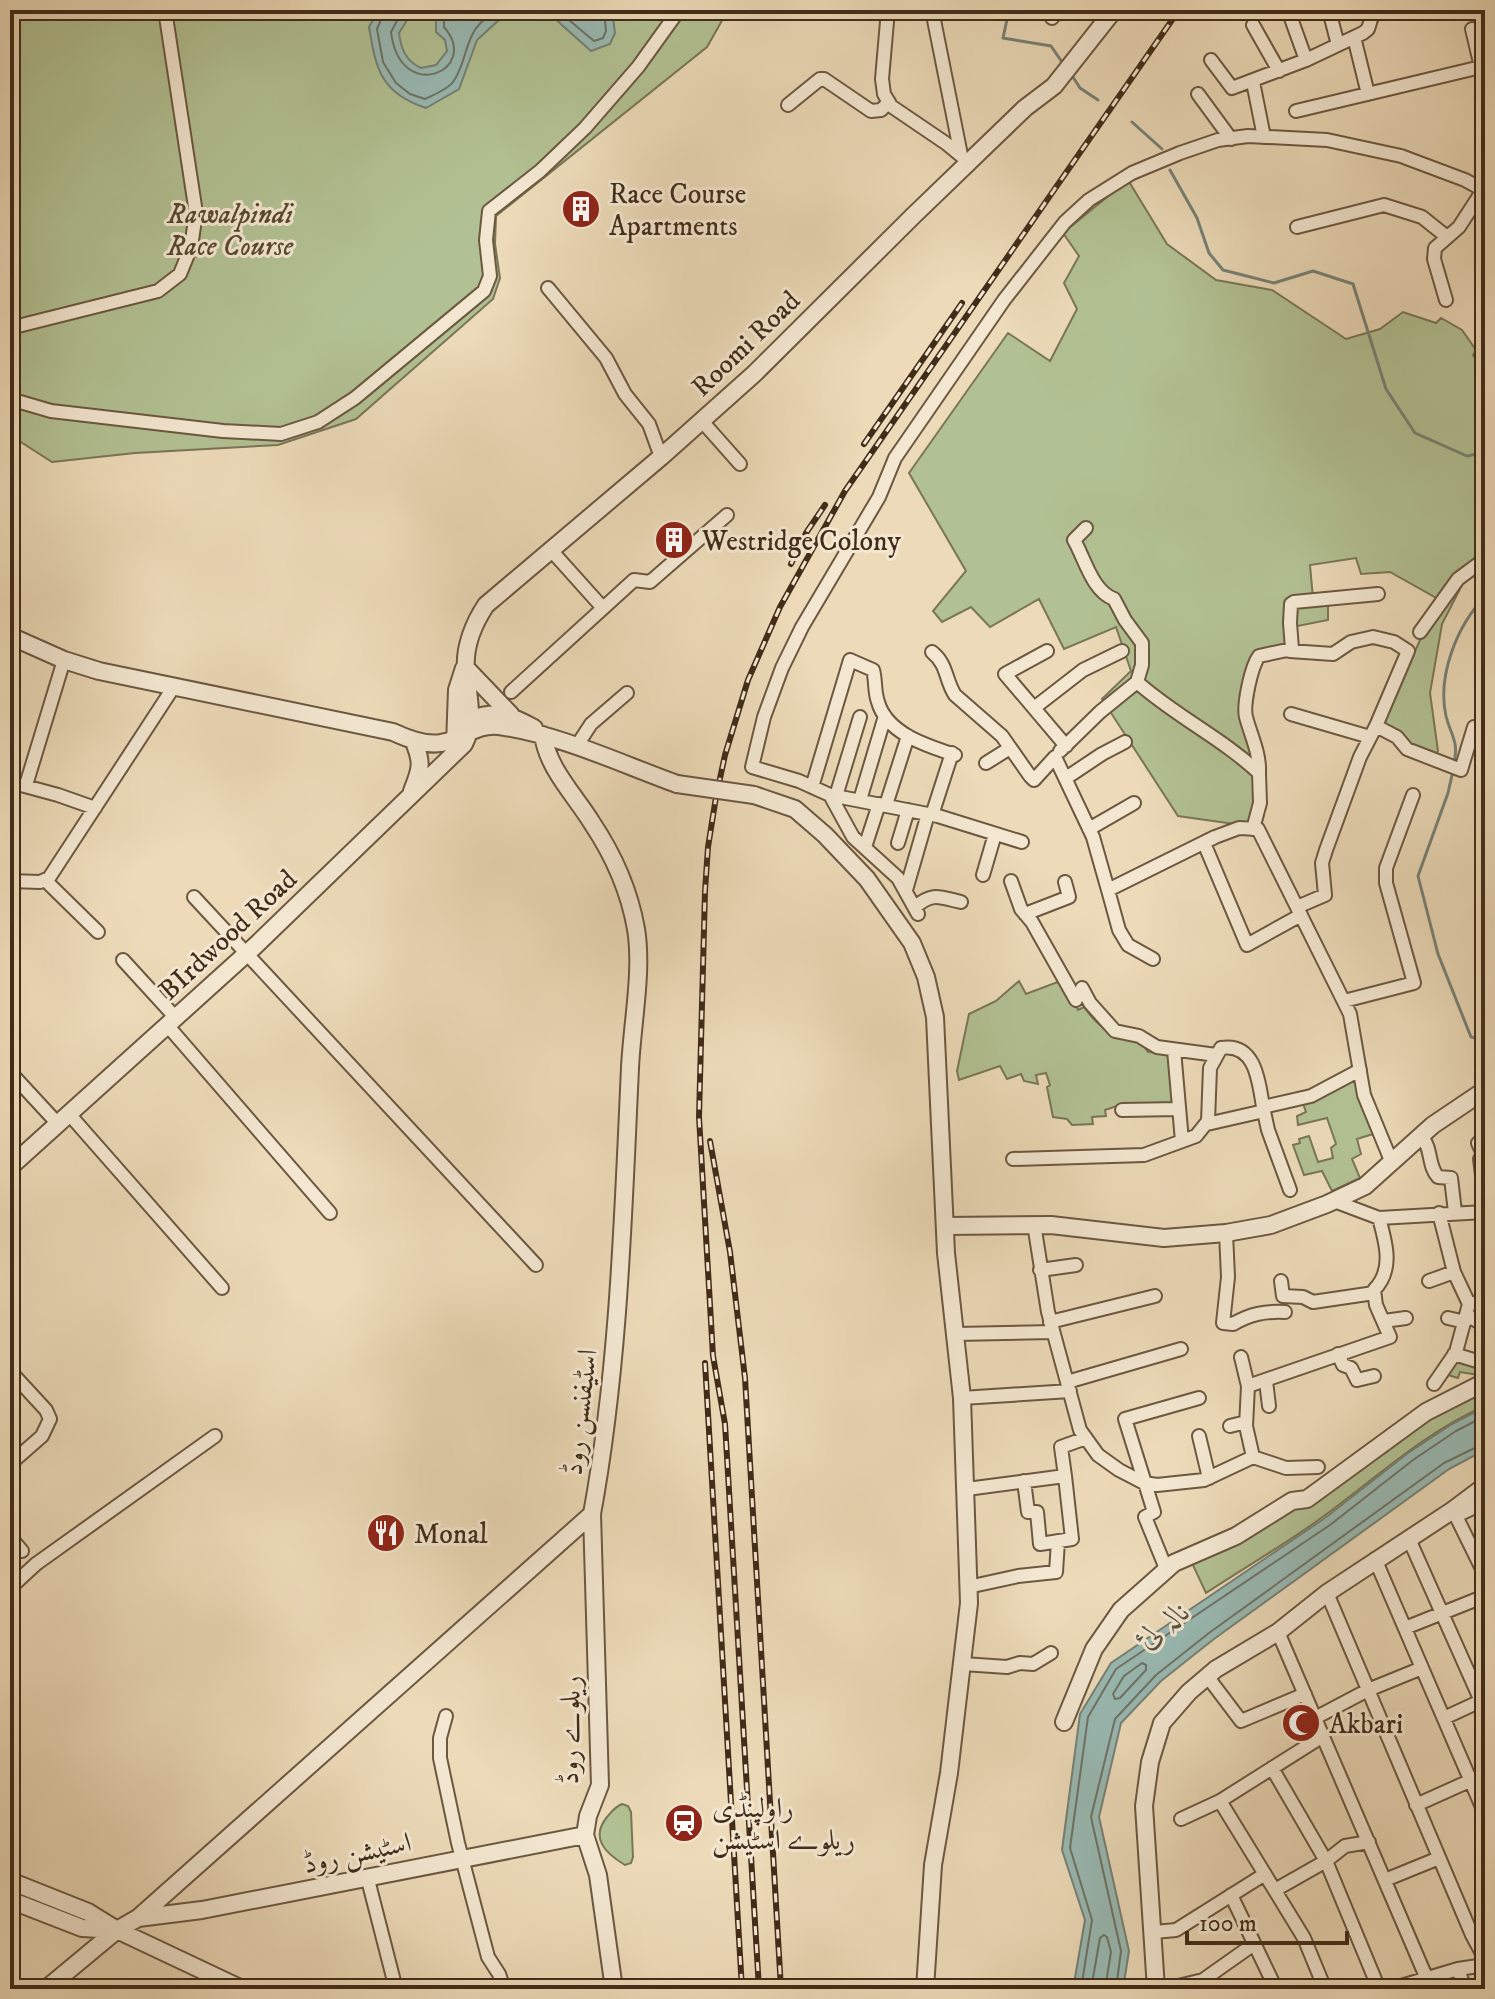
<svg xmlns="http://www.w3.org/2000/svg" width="1495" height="1999" viewBox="0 0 1495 1999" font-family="'IM FELL DW Pica',Amiri,serif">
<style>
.green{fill:#b2c193;stroke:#7a7656;stroke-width:2}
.water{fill:#99bab4;stroke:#768176;stroke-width:2}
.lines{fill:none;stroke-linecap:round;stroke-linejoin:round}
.shore{stroke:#6d7366;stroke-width:2}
.stream{stroke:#768176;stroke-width:3}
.minor-casing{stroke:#6c5841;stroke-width:16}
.tertiary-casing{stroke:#6c5841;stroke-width:20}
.minor{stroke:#f3e7d1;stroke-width:12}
.tertiary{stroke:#f3e7d1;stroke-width:16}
.rail-casing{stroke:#412c19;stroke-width:6}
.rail{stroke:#f3e7d1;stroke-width:3;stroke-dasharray:9;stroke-linecap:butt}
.tertiary-bridge-casing{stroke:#6c5841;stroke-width:20;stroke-linecap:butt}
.tertiary-bridge{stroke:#f3e7d1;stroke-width:16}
.labels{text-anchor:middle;stroke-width:6;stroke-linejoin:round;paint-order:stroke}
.poi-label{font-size:28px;fill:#412c19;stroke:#f3e7d1;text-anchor:start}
.park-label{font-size:28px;font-style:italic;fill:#584a31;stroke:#f3e7d1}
.street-label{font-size:28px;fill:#412c19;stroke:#f3e7d1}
.water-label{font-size:30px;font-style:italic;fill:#575040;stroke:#f3e7d1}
</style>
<rect width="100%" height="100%" fill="#ecdab8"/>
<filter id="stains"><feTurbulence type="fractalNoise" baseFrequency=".0025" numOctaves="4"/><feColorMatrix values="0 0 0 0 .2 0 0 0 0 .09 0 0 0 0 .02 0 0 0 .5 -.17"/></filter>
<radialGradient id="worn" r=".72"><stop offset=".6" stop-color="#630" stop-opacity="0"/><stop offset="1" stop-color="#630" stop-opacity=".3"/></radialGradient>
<!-- green -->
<path class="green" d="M10,10H728L707,47L496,216L495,244L500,278L493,299L356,419L278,445L135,453L52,462L10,435Z
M1128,180L1167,244L1216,280L1272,290L1346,339L1380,329L1403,312L1436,323L1441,318L1462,330L1476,350L1473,355L1485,373V398L1478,405L1482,422H1485V566L1463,583L1442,624L1430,693L1438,751L1431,762L1381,729L1438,599L1390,572L1361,574L1356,558L1310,565L1313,598L1328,604V620L1287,628L1284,651L1259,660L1250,719L1265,757L1248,826L1178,816L1102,699L1131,671L1116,627L1064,649L1039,599L990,627L971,607L942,622L933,611L966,571L909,473L1008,333L1050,361L1077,309L1064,283L1079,256L1063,233Z
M1063,980L1078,1010L1084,1007C1101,1031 1111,1034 1139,1039L1148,1052L1171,1053L1172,1105L1117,1106L1105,1110L1106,1116L1092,1117L1093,1124L1072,1125L1067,1119L1053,1117L1047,1087L1050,1085L1046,1073L1036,1075L1038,1084L1024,1081L1021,1074L1007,1079L1000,1066L959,1080L957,1071L969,1014L996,1001L1019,981L1026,994Z
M1355,1077L1373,1134L1357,1139L1361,1154L1352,1159L1360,1178L1332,1191L1322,1171L1304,1175L1293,1145L1300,1143L1299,1139L1309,1136L1318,1162L1333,1158L1331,1148L1336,1144L1327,1118L1298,1125L1297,1116L1306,1112L1301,1098Z
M1453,1357L1481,1364L1479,1375L1460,1372L1458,1378L1444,1374Z
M1485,1384V1406C1425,1432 1376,1478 1324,1516C1286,1544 1245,1567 1206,1593L1191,1561Z
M622,1804L628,1806L631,1812L633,1857L631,1863L625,1865C605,1853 590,1838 607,1817C612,1811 615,1807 622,1804Z"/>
<!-- water -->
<path class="water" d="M379,10H406L407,20L399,33C401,49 406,61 421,68L436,65L447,51L445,40L436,32V10H612L615,33L610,44L591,51L553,17L522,12L499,20L477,40L459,89L426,108C381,93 376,70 369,27Z
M1485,1407V1450L1449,1469L1214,1639L1161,1681L1121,1723L1099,1817L1129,1951L1123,1989H1073L1085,1920L1062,1850L1080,1714L1111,1663L1325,1518L1408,1453L1452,1424Z"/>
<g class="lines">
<!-- shore -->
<path class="shore" d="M385,10L377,29L383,62L396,83L410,94L425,99C433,95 447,90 453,82C471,58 461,23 503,10
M398,10V19L391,32C400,106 482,70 444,27V10
M557,10L594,41L603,38L606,31L604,10
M1142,1663L1146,1665V1670L1120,1698L1115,1699L1113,1694L1124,1676Z
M1081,1989L1092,1920L1070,1848L1088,1717L1116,1669L1330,1525L1413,1460L1456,1431L1485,1416
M1091,1989L1100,1938L1104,1935L1107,1937L1111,1952L1105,1989
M1116,1989L1121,1951L1091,1817L1115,1719L1156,1675L1209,1633L1444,1463L1485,1443"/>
<!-- stream -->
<path class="stream" d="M1009,10L1003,38L1051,46L1064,65
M1071,74L1080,88L1098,100
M1132,122L1162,149
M1170,170L1197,218L1209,253L1223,270L1274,283L1313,271L1353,284L1386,389L1415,433L1467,456L1485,452
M1454,763C1459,741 1451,736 1446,716C1437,676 1457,625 1485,597
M1453,771L1448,793L1418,876L1438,954L1471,1037L1485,1040"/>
<defs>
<path id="minor" d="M888,10L882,79L884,94L891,106L947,144L969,162
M932,10L961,155
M1288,10L1306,60
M1329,10L1338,45
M1052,18L1059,10
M1253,25L1279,71
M1472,29L1481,67
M1354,37L1368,94
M1211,60L1232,88L1306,60L1363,33L1368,29L1374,10
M1253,82L1264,137
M1198,94L1231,139
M788,105L820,79H824L871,111L881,110L889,102
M1296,111L1485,66
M1297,227L1384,205L1422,217L1447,237
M548,288L606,358L625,394L649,424L661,457
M1446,300L1434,259L1435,248L1459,227L1483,190
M10,328L158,291L180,274L191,247L196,213L165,10
M10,399L51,411L223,431L281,434L318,422L355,398L484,291L490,276L486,240L489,211L540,171L585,128L638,67L679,10
M701,420L740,464
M1086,528L1074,540C1085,559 1092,591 1114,599L1125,620L1142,643V665L1137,682C1175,716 1222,738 1259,773L1260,803L1253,829
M550,549L602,607
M1420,632L1458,579L1485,559
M1047,651L1005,674L1066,746
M1290,651L1333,654L1351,642L1373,637L1394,642L1408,651L1376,726L1360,757L1326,850L1322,863L1325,895L1297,907
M932,652C948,665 945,680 955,695L1002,736L1030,776L1034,780L1055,757L1093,837L1108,890L1215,837L1239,828L1258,829L1350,1014L1364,1095L1392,1163
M511,692L634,580L650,582L727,515
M1034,708L1083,670L1122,651
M1291,714L1370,737
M1483,715L1485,706
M1376,726L1397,737L1407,749L1461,770L1474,727
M576,747L591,724L627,693
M1060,751L1100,712L1137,682
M986,763L1010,748
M1259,773C1260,753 1251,736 1246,717C1243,705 1251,667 1259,656L1292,649L1290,623L1291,604L1294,602L1378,594
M1066,778L1102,754L1125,742
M10,782L58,795L95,808
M26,785L64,660
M812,787L850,660L873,670C876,680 874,691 878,702C887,734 928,746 955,755
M830,795L853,837L898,878L918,914
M836,796L860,717
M860,800L885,716
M886,805L908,736
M932,815L952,753
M1089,829L1134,803
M1022,842L938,816L830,795L799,781L752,767L764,717L782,668L802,627L879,497L895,458L1004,300L1065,222L1089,200L1132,173L1180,153L1218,140L1248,136L1327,140L1401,156L1465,180L1485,191
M898,843L908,810
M1204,843L1247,945L1301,915
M865,847L879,804
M983,875L995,834
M45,880L98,932
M10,881L40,882L49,878L173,688
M1011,881L1021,909L1032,922L1076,1000
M906,890L928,814
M1108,890L1119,930L1128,945L1153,959
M194,897L536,1265
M915,907C933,892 939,897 961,902
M1025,914L1069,897L1065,882
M123,960L176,1018
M1082,988L1090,1003L1115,1031L1139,1036L1157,1047L1216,1055
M1344,1001L1414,983L1386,883V868L1413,795
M167,1025L330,1213
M1174,1050L1182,1141
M10,1072L58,1124
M1263,1107L1268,1130L1290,1190
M1122,1110L1178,1109
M69,1114L222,1288
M1207,1124L1264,1111
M1421,1136C1433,1149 1427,1165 1438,1177L1451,1178L1455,1212
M1485,1140L1478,1143L1483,1154L1480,1159L1485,1200
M1013,1159L1144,1155L1196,1136L1208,1121L1210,1068L1221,1048C1256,1042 1259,1083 1263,1107L1311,1096L1360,1070
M1334,1201L1379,1218L1485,1212
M1034,1224L1048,1312L1080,1430L1098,1455L1119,1470L1144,1483L1157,1485L1204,1480L1253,1457L1286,1468L1318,1467
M1226,1233L1228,1277L1223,1323L1233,1324C1250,1314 1265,1311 1285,1312
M1040,1270L1076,1265
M1281,1281L1283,1296L1303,1297L1313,1302L1374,1293
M1429,1281L1454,1272
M1469,1304L1485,1301
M1467,1315L1485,1326
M1448,1318L1465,1322
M1384,1321L1406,1318
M1050,1322L1155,1296
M956,1334L1053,1332
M1338,1354L1343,1365L1351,1368L1357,1380L1374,1376
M1454,1354L1480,1362
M1241,1357L1248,1386
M10,1371L46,1410L50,1419L42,1436L10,1464
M1266,1381L1269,1406
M1067,1382L1181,1349
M1434,1384L1456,1352L1469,1304L1454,1272L1439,1213
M962,1398L1070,1391
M1230,1426L1246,1422
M1199,1436L1209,1478
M1253,1457L1246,1426L1248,1386L1390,1337L1376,1305L1374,1290C1394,1270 1386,1243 1379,1218
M1024,1481L1028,1512H1037L1040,1544L1072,1539L1065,1476
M967,1489L1065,1476L1061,1447L1086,1438
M1453,1510L1485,1575
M1456,1516L1485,1502
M10,1537L22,1551
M1409,1539L1485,1710
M1375,1559L1485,1814
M1167,1571L1145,1517L1154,1512L1125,1419L1199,1398
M968,1587L1018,1576L1056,1572L1058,1541
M10,1588L36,1564L215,1436
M1327,1593L1472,1935L1485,1959
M1405,1628L1485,1596
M1278,1632L1427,1979
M963,1664L1007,1667L1020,1663L1033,1664L1051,1653
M1207,1676L1241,1721L1305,1694
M446,1716L440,1738V1758L458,1843L488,1957L499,1974L504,1989
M1315,1718L1368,1690L1422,1668
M1444,1718L1485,1699
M1272,1768L1326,1861L1345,1846L1369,1842
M1220,1801L1304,1938L1325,1989
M1416,1805L1485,1774
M1181,1819L1220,1801L1323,1736
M367,1876L396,1989
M1385,1880L1439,1858
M1275,1890L1326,1861L1379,1989
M1231,1895L1276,1989
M1154,1932L1176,1930L1265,1874
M1458,1969L1465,1989
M1166,1989L1203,1980L1254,1944
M1391,1989L1458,1969L1485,1965"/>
<path id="tertiary" d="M10,636L64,660L99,671L393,732C406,738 425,746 441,743C462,740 476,723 499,726C561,735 619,763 677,784
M466,668L511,715
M470,720C497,709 510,715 534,728
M455,744L457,690L464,668
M412,791C421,769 423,762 413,740
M754,795L795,809L825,835L867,879L912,943L926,977L935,1017L946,1253L962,1398L969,1603L949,1773L933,1865L925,1989
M10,1167L255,946L464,744C476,722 467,694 466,670C464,647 474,623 486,605L661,457L754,374L913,216L1025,108L1054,86L1114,10
M946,1226L1051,1225L1164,1238L1226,1233L1271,1225L1327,1204L1365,1186L1433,1125L1485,1090
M592,1514L600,1785L588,1816L585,1835L598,1875L614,1989
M1064,1722L1094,1649L1121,1610L1174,1563L1236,1536L1292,1501L1307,1499L1426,1412L1485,1382
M10,1881L88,1912L117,1930L242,1989
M10,1900L82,1928L117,1930L138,1918L592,1514C619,1367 623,1217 630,1068C632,1024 643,971 636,929C629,889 614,856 592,823C574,794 548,769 543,735
M138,1918L202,1910L585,1835
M46,1989L117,1930
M1156,1989L1144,1806L1150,1762L1162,1723L1189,1692L1216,1669L1278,1632L1327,1593L1453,1510L1485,1486"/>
</defs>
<!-- minor casing -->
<use href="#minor" class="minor-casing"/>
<!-- tertiary casing -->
<use href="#tertiary" class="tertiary-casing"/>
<!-- minor -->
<use href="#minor" class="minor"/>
<!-- tertiary -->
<use href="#tertiary" class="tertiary"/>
<defs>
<path id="rail" d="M864,444L962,303
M791,564L806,533L825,505
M710,1141L730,1252L745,1378L781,1989
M705,1363L742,1989
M759,1989L725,1424L713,1356L699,1117L705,891L708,847L716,797L725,755L748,680L780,607L845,491L1179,10"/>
</defs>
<!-- rail casing -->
<use href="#rail" class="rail-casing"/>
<!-- rail -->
<use href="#rail" class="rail"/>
<defs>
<path id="tertiary-bridge" d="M677,784L754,795"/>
</defs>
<!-- tertiary-bridge casing -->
<use href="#tertiary-bridge" class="tertiary-bridge-casing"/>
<!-- tertiary-bridge -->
<use href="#tertiary-bridge" class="tertiary-bridge"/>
</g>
<!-- icons -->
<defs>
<symbol id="building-disc" viewBox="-11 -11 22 22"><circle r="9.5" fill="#8f2418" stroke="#f3e7d1"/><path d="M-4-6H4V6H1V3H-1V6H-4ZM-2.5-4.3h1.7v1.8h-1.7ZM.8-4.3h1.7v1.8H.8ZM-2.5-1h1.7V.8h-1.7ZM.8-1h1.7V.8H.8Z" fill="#fff"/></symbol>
<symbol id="restaurant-disc" viewBox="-11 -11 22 22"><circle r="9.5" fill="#8f2418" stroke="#f3e7d1"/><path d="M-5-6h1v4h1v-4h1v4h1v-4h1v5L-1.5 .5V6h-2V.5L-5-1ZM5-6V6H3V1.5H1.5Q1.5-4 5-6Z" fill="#fff"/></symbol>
<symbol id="mosque-disc" viewBox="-11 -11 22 22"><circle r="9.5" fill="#8f2418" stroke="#f3e7d1"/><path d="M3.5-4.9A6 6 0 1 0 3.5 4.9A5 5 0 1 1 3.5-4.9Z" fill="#fff"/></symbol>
<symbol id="station-disc" viewBox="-11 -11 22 22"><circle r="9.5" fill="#8f2418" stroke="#f3e7d1"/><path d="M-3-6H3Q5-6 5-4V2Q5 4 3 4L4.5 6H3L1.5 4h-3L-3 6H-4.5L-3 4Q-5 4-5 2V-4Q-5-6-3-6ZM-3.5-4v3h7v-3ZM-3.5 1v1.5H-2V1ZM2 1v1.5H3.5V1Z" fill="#fff"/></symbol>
</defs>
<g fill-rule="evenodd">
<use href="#building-disc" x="559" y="187" width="44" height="44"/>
<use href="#building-disc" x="652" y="518" width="44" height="44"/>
<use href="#restaurant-disc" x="364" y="1511" width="44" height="44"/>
<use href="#mosque-disc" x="1279" y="1701" width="44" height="44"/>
<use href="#station-disc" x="662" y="1801" width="44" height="44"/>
</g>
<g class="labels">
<!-- poi labels -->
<g class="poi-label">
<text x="609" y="203">Race Course<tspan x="609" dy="32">Apartments</tspan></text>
<text x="702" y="550">Westridge Colony</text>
<text x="414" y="1543">Monal</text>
<text x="1329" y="1733">Akbari</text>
<text x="712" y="1817">راولپنڈی<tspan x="712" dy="32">ریلوے اسٹیشن</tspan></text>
</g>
<!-- park labels -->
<g class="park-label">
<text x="230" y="223">Rawalpindi<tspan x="230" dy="32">Race Course</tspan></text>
</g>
<!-- street labels -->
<g class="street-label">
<text transform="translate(745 343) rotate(-44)" y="10">Roomi Road</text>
<text transform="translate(227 934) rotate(-43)" y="10">BIrdwood Road</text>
<text transform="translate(579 1412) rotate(-83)" y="10">اسٹیفنسن روڈ</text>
<text transform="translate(569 1730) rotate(-89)" y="10">ریلوے روڈ</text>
<text transform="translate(357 1852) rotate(-12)" y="10">اسٹیشن روڈ</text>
</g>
<!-- water labels -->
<g class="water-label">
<text transform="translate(1163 1624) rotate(-37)" y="10">نالہ لئ</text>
</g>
</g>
<!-- margin -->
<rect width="1495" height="1999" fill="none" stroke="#ecdab8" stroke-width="40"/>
<rect x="12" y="12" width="1471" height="1975" fill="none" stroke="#412c19" stroke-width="4"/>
<rect x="20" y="20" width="1455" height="1959" fill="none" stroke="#412c19" stroke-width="2"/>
<!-- scale -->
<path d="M1187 1931v12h160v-12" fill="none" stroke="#412c19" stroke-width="4"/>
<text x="1199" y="1931" font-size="24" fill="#412c19" stroke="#f3e7d1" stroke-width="6" paint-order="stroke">100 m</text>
<rect width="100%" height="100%" filter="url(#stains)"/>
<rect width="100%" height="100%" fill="url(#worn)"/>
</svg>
